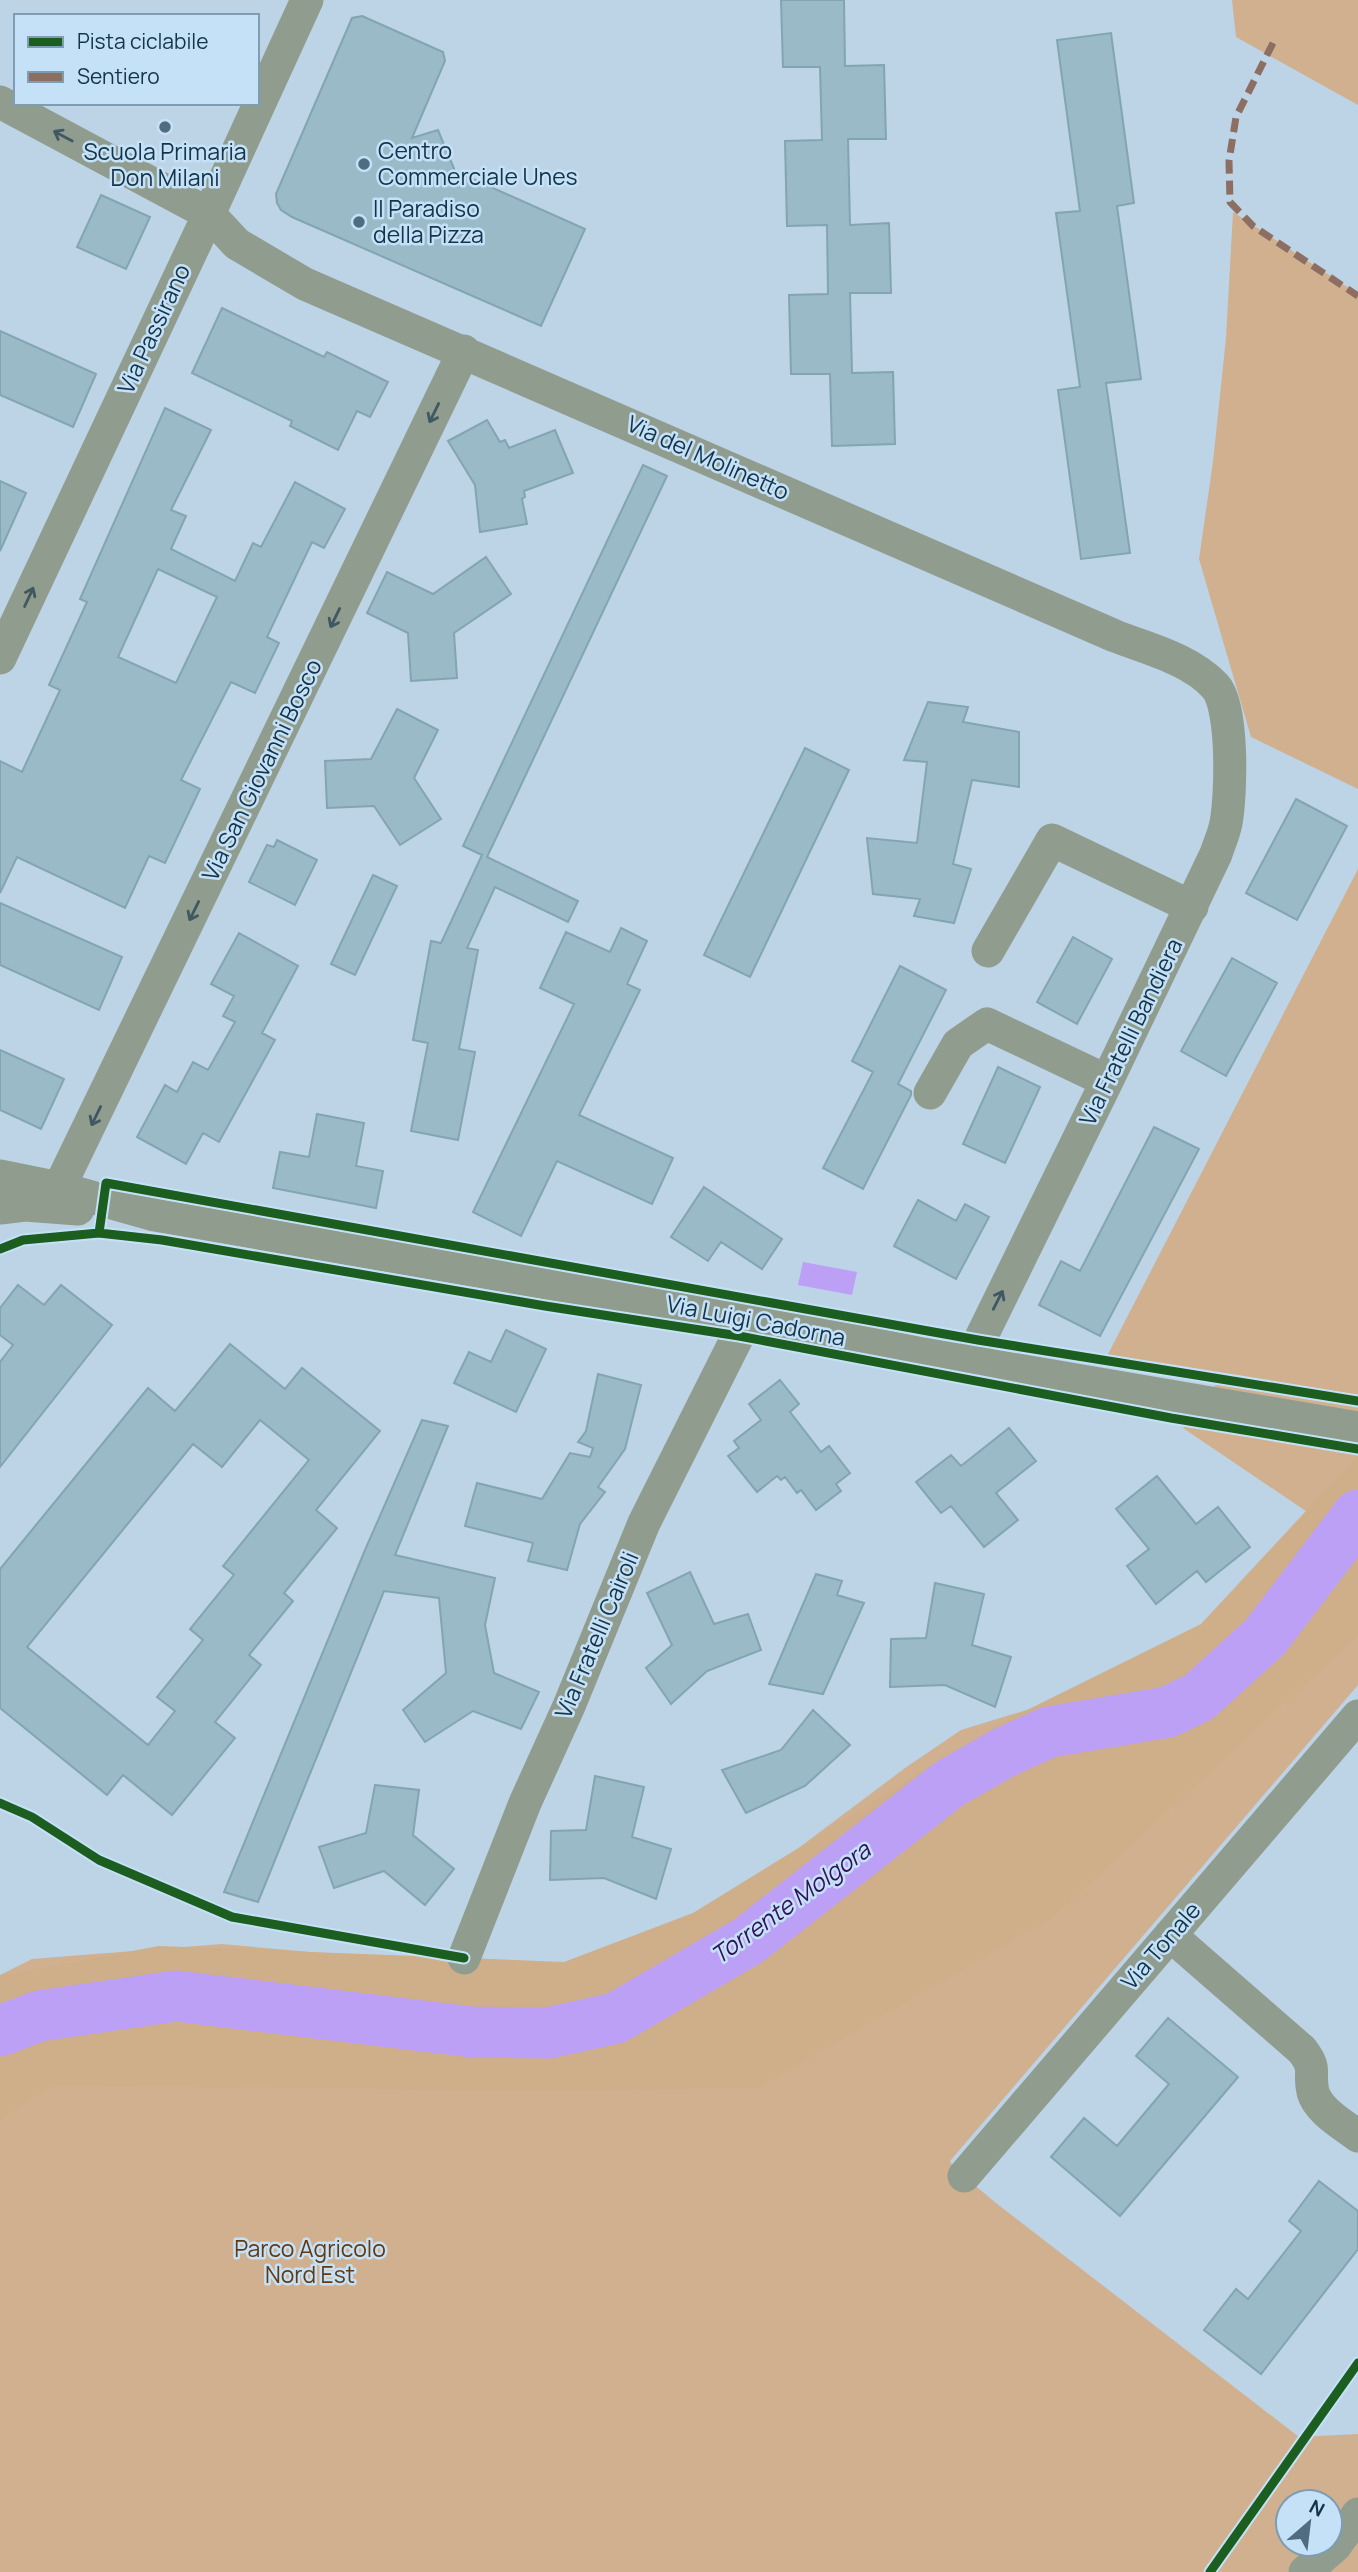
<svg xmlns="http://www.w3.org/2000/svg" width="1358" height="2572" viewBox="0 0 1358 2572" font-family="Manrope,sans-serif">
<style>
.green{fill:#d0b08f;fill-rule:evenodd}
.forest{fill:#cfae8a}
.water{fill:#bba0f6}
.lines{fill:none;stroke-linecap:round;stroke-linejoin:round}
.river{stroke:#bba0f6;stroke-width:51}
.building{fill:#9abac8;stroke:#82a4b3;stroke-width:2;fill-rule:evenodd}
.minor{stroke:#909c8e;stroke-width:33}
.quiet{stroke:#8d6e63;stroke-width:7;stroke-dasharray:14 7;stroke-linecap:butt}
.cycleway-casing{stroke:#c5e1f8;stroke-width:13}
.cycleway{stroke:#1b5e20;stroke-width:9}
.oneway{stroke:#3f5862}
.poi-dot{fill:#4f6c81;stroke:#c5e1f8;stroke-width:2.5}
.labels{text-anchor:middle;stroke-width:5;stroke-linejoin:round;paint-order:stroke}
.poi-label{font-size:23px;fill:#14344a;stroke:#c5e1f8;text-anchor:start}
.street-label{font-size:23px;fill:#14344a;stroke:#c5e1f8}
.park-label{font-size:23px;fill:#633a10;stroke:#c5e1f8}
.water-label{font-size:24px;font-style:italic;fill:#351158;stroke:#c5e1f8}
</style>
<rect width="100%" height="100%" fill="#bcd4e6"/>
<!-- green -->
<path class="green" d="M1232,0H1358V105L1236,37Z
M1233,212L1358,294V789L1251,737L1199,559L1213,462L1226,338Z
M1358,869V1685L950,2161L955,2169L996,2203L1299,2437L1358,2434V2572H0V1975L32,1959L222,1944L443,1964L495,1984L688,1931L905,1768L961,1730L1164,1668L1319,1520L1183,1428L1220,1379L1105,1360ZM1288,2502H1330V2544H1288Z"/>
<!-- forest -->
<path class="forest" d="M1358,1455V1635L1053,1917L757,2088L520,2090L52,2085L0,2120V1976L159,1946L564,1962L693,1913L1001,1723L1201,1624Z"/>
<!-- water -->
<path class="water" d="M803,1262L857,1272L852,1295L798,1285Z"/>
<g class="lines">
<!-- river -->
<path class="river" d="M0,2031L39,2016L176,1996L472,2032L548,2033L616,2018L748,1941L949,1784L1003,1753L1049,1732L1168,1712L1199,1697L1265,1637L1358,1515"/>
</g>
<!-- building -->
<path class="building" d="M781,0H844L845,66L884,65L886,139H848L850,225L889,223L891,293H850L852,373L893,372L895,444L832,446L830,374H791L789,295L828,294L827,225L787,226L785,141L822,140L820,67H783Z
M362,16L443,52L445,61L412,138L438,130L455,171L585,229L541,326L292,217L281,210L277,203L276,194L352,18Z
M1111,33L1134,203L1117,206L1141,379L1106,383L1130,553L1081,559L1058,390L1080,387L1056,213L1080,211L1057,40Z
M101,195L150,217L126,269L77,247Z
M222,308L324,357L327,352L388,382L370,417L357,411L338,450L290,426L292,421L192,373Z
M0,331L96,374L73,427L0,395Z
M165,408L211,430L171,510L186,516L171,549L235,581L253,543L261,547L295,482L345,509L324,548L312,542L267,637L279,643L255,693L231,682L181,780L200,789L165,863L149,856L125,908L17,857L0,893V761L22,772L60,690L49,685L87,602L80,599ZM158,569L217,597L176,683L118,657Z
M487,420L500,442L505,440L509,448L555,430L573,473L524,491L525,497L522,499L527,524L480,532L475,485L448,441Z
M643,465L667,476L487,857L578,901L568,922L495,887L467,948L478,950L459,1049L475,1052L458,1140L411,1131L428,1043L413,1040L431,941L441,943L482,855L463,846Z
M0,481L26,493L0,551Z
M486,557L511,594L454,633L457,678L411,681L408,633L367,613L387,572L433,594Z
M928,702L968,707L963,722L1019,732V787L972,780L953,864L971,869L954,923L914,916L920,899L873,894L867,838L917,843L927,762L904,760Z
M397,709L438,730L414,778L441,819L400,845L374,806L327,808L325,761L371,759Z
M805,748L849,770L750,977L704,955Z
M1296,799L1347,826L1297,920L1246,893Z
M277,840L317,860L295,905L249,882L267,845L274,847Z
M373,875L397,886L355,975L331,964Z
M0,903L122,957L99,1010L0,965Z
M621,928L647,941L627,984L640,990L579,1115L673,1158L652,1204L557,1161L521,1236L473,1212L574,1004L540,988L566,932L610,952Z
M239,933L298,966L262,1033L275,1040L219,1142L203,1133L186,1164L137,1137L165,1085L177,1092L193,1062L208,1070L235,1022L223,1016L234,996L211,984Z
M1073,937L1112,959L1077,1024L1037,1002Z
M1232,958L1277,983L1226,1076L1181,1051Z
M900,966L946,990L898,1084L911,1091V1095L863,1189L823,1168L873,1072L852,1061Z
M0,1050L64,1079L41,1129L0,1110Z
M998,1067L1040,1087L1005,1163L963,1144Z
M317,1114L364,1123L356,1166L383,1171L376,1208L273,1188L280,1152L309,1157Z
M1154,1127L1199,1149L1100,1336L1039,1305L1061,1261L1080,1271Z
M704,1187L782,1239L762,1269L721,1242L708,1261L671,1237Z
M918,1200L956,1221L965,1204L989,1217L956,1279L894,1246Z
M18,1285L44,1305L61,1285L112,1325L0,1467V1362L13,1345L0,1335V1308Z
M506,1330L546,1349L516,1412L454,1383L469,1352L491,1362Z
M230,1344L285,1389L302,1368L380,1431L316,1510L337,1528L284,1593L293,1601L249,1655L261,1665L215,1722L235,1738L172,1815L123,1775L107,1795L0,1708V1569L148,1388L175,1411ZM260,1420L309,1460L223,1566L234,1575L190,1629L203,1640L157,1697L175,1711L148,1745L27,1647L193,1444L222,1467Z
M598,1374L641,1385L625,1449L598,1487L605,1492L580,1524L567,1570L528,1561L533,1543L465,1526L477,1483L542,1499L570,1453L590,1457L593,1448L578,1442L586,1431Z
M780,1380L799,1404L790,1412L821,1452L829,1446L850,1473L836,1484L841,1491L816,1510L801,1490L797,1493L785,1477L781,1480L777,1476L757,1492L728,1456L739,1448L734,1441L761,1420L749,1404Z
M422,1420L448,1426L395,1555L495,1578L485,1625L494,1673L539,1692L521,1729L473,1711L425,1742L403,1710L446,1673L439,1598L384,1591L258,1902L224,1892L365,1550Z
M1009,1428L1036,1461L996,1493L1018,1520L984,1547L951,1506L941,1513L916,1482L951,1455L961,1466Z
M1157,1476L1196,1524L1218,1507L1250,1547L1206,1582L1197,1571L1156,1604L1127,1566L1149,1549L1116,1509Z
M690,1572L714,1624L748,1614L761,1650L707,1671L671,1704L646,1668L672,1645L647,1593Z
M816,1574L842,1581L837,1595L864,1603L823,1694L769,1684Z
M935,1583L984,1594L972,1645L1011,1657L995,1707L945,1685L890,1687L891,1639L926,1638Z
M813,1710L850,1745L805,1786L746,1813L722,1770L781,1750Z
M595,1776L644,1787L632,1837L671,1849L656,1899L604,1878L550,1880L551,1831L586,1830Z
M375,1785L419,1790L413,1835L454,1869L425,1905L384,1871L334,1888L319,1847L366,1833Z
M1168,2018L1238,2077L1120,2216L1051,2157L1084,2118L1117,2146L1169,2084L1136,2056Z
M1319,2181L1358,2211V2249L1261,2374L1204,2330L1236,2289L1248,2299L1301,2231L1289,2221Z"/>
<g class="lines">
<!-- minor -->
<path class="minor" d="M0,102L209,214L237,244L305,284L1115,636C1148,649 1190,659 1215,686C1234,706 1231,796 1226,823C1224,834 1219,844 1216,854L1107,1081L969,1362
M0,658L209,214L307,0
M988,951L1052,840L1192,907
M930,1093L958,1044L987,1024L1107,1081
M0,1176L59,1188L155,1215L747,1318L917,1353L1358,1428
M59,1188L464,351
M0,1208L25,1205L78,1209
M1170,1935L1302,2050C1318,2071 1308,2071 1313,2092C1318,2111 1344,2125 1358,2136
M464,1958L525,1803L569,1706L644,1523L747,1318
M964,2176L1358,1716
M1305,2572L1335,2546L1358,2514"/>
<!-- quiet -->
<path class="quiet" d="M1273,43L1236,117L1229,161L1230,202L1253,226L1358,296"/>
<defs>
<path id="cycleway" d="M99,1233L162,1240L545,1306L739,1336L1171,1418L1358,1449
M0,1249L23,1240L99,1233L106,1183L978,1340L1358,1401
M0,1803L32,1817L99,1860L232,1917L464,1958
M1210,2572L1358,2363"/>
</defs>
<!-- cycleway casing -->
<use href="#cycleway" class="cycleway-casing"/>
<!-- cycleway -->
<use href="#cycleway" class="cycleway"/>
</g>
<!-- one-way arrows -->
<defs><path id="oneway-shaft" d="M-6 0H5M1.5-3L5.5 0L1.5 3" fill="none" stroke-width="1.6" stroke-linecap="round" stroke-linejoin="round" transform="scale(1.75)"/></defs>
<g class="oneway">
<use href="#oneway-shaft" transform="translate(63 136) rotate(-152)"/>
<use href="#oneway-shaft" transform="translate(434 413) rotate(116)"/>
<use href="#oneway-shaft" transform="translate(29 597) rotate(-65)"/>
<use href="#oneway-shaft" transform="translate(335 618) rotate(116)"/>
<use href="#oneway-shaft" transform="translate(194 911) rotate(116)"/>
<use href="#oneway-shaft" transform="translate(96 1116) rotate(116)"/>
<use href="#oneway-shaft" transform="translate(998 1300) rotate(-63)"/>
</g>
<!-- markers -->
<g class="poi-dot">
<circle cx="165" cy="127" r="7"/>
<circle cx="364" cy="164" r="7"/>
<circle cx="359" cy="222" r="7"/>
</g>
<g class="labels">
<!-- poi labels -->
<g class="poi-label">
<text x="378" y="159">Centro<tspan x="378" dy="26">Commerciale Unes</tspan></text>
<text x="165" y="160" text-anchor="middle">Scuola Primaria<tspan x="165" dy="26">Don Milani</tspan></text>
<text x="373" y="217">Il Paradiso<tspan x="373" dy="26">della Pizza</tspan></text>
</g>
<!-- street labels -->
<g class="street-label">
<text transform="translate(154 329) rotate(-65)" y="8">Via Passirano</text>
<text transform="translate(708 458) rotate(24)" y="8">Via del Molinetto</text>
<text transform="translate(262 770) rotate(-64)" y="8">Via San Giovanni Bosco</text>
<text transform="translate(1131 1032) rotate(-64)" y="8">Via Fratelli Bandiera</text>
<text transform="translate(756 1321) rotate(11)" y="8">Via Luigi Cadorna</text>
<text transform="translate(597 1635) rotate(-67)" y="8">Via Fratelli Cairoli</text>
<text transform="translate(1161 1946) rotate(-49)" y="8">Via Tonale</text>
</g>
<!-- park labels -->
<g class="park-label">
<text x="310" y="2257">Parco Agricolo<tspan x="310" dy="26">Nord Est</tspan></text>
</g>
<!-- water labels -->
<g class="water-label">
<text transform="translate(791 1903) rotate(-36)" y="8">Torrente Molgora</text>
</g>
</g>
<!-- legend -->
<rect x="14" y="14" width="245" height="91" fill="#c5e1f8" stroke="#7e9cb2" stroke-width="2"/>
<rect x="28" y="37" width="35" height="10" fill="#1b5e20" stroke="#7e9cb2" stroke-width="2"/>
<text x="77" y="49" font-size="21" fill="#14344a">Pista ciclabile</text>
<rect x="28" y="72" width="35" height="10" fill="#8d6e63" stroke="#7e9cb2" stroke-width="2"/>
<text x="77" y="84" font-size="21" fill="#14344a">Sentiero</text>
<!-- north arrow -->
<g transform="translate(1309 2523) rotate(28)"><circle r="33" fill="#c5e1f8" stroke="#7e9cb2" stroke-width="2"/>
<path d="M0-5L12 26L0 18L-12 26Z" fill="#4f6c81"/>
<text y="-10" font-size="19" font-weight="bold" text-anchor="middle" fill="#14344a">N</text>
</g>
</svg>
